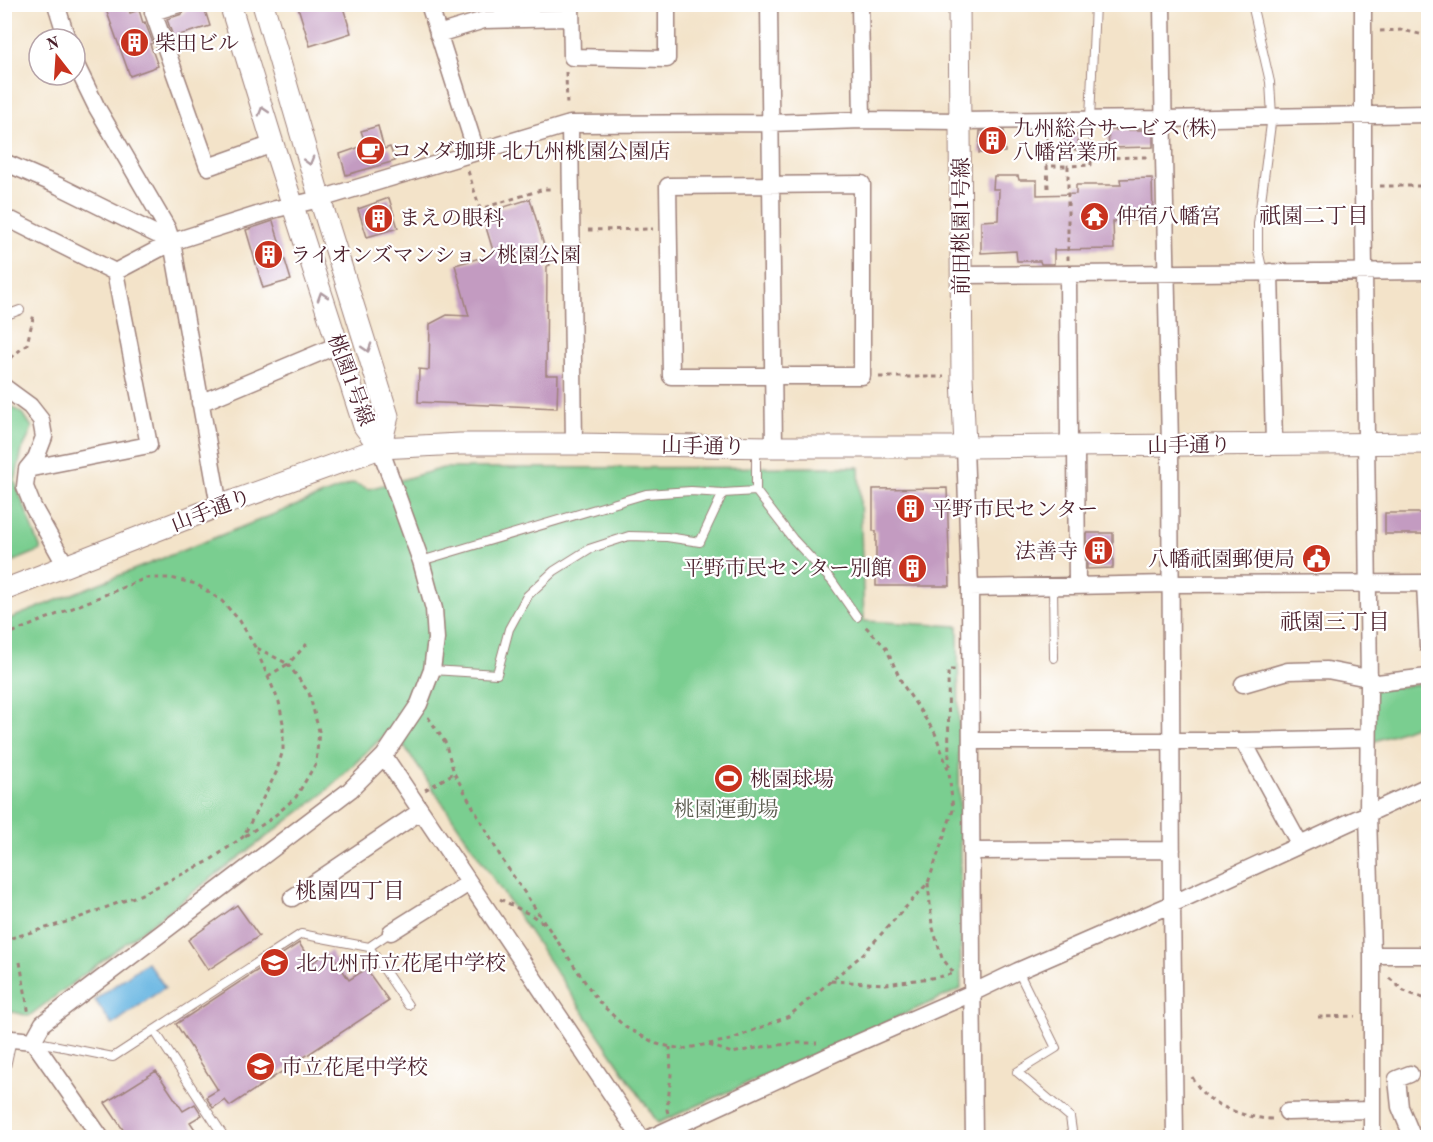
<svg xmlns="http://www.w3.org/2000/svg" width="1433" height="1142" viewBox="0 0 1433 1142" font-family="'Old Standard TT','Noto Serif JP',serif">
<style>
.green{fill:#7ace90;stroke:#62765e;stroke-width:1.5}
.water{fill:#68b6e2;stroke:#596a86;stroke-width:1.5}
.building{fill:#c39bc1}
.lines{fill:none;stroke-linecap:round;stroke-linejoin:round}
.service-casing{stroke:#9e817a;stroke-width:10}
.minor-casing{stroke:#9e817a;stroke-width:19}
.tertiary-casing{stroke:#9e817a;stroke-width:23}
.path{stroke:#9e817a;stroke-width:3;stroke-dasharray:4.5 4.5;stroke-linecap:butt}
.service{stroke:#fff;stroke-width:8}
.minor{stroke:#fff;stroke-width:16}
.tertiary{stroke:#fff;stroke-width:21}
.oneway{stroke:#ae9aa0}
.labels{text-anchor:middle;stroke-width:4.5;stroke-linejoin:round;paint-order:stroke}
.poi-label{font-size:21px;fill:#4a1f2b;stroke:#fff;text-anchor:start}
.street-label{font-size:21px;fill:#4a1f2b;stroke:#fff}
.park-label{font-size:21px;fill:#5b5c4e;stroke:#fff}
.neighbourhood-label{font-size:22px;fill:#4a1f2b;stroke:#fff}
</style>
<rect width="100%" height="100%" fill="#fff"/>
<filter id="ink" filterUnits="userSpaceOnUse"><feTurbulence type="fractalNoise" baseFrequency=".0167" numOctaves="2"/><feDisplacementMap in="SourceGraphic" scale="12" xChannelSelector="R" yChannelSelector="G"/><feConvolveMatrix kernelMatrix="1 2 1 2 8 2 1 2 1" color-interpolation-filters="sRGB"/></filter>
<filter id="wash" filterUnits="userSpaceOnUse"><feTurbulence type="fractalNoise" baseFrequency=".008" numOctaves="4" result="noise"/><feDisplacementMap in="SourceGraphic" scale="24" xChannelSelector="R" yChannelSelector="G"/><feGaussianBlur stdDeviation="1.35" result="paint"/><feColorMatrix in="noise" values="0 0 0 0 0 0 0 0 0 0 0 0 0 0 0 0 0 1.4 0 .05"/><feComposite in="paint" operator="in"/></filter>
<g filter="url(#wash)">
<rect width="100%" height="100%" fill="#f3e3c9"/>
<!-- green -->
<path class="green" d="M4,401L24,415L32,427L29,436L22,450L15,482L41,550L5,565Z
M859,467L864,621L958,626L961,989L658,1123L392,728L323,794L29,1016L5,1010L4,621L353,483L369,489L443,468Z
M1428,683V721L1373,742L1374,690Z"/>
<!-- water -->
<path class="water" d="M147,962L165,987L112,1025L95,1000Z"/>
<g id="blocks">
<!-- building -->
<path class="building" d="M104,4H127L130,13L139,10L143,23L145,22L153,43L150,44L158,66L130,76Z
M200,4H203L210,26L173,37L167,19L182,14L188,8Z
M297,4H342L351,33L310,46Z
M378,126L384,149L390,147L395,161L346,175L340,154L366,145L361,131Z
M1108,130H1153V147L1109,148Z
M980,131H1004L1005,152L979,153Z
M1078,135V150H1064V136Z
M994,176H1018L1019,180H1037V195L1076,194V185H1121L1120,179L1152,178L1153,220L1113,221L1114,249L1054,250V264H1041L1040,261H1017L1016,251L981,253V221L998,220L999,189H993Z
M389,198L398,228L367,237L358,209Z
M530,199L550,265L547,266L546,375H558L557,408L418,402L419,369L429,370L430,324L447,315L469,316L455,265L494,254L482,214Z
M273,221L291,280L263,288L246,230Z
M947,488L950,586H876V531H873V489Z
M1385,513H1428V534H1385Z
M1087,533H1113V568L1087,569Z
M237,905L259,936L208,970L188,940Z
M299,943L312,963L330,951L349,980L366,969L389,1001L230,1106L225,1100L213,1108L206,1097L218,1090L176,1024Z
M156,1071L183,1111L195,1104L202,1115L190,1122L200,1137H128L105,1103Z"/>
</g>
</g>
<g filter="url(#ink)">
<use href="#blocks" fill-opacity="0" stroke="#9e817a" stroke-width="1.5"/>
<g class="lines">
<defs>
<path id="service" d="M1252,4L1270,82L1272,116L1258,224V250L1263,272
M1090,119L1095,4
M4,316L20,310
M756,447V491
M421,561L646,494L691,491L723,493L756,491L793,539L832,581L857,617
M1053,587L1054,658
M432,670L497,674L509,629L527,596L554,571L589,549L629,536L667,537L700,542L723,493
M369,947L408,1005
M1018,971L1056,1048L1017,1072L1070,1117L1073,1138
M154,1030L223,1135
M33,1041L113,1057L301,934L369,947L391,932
M4,1076L12,1039"/>
<path id="minor" d="M56,4L67,39
M179,4L153,12L208,167L273,144
M429,4L476,151
M571,4L572,57L667,59V4
M769,4L774,447
M860,4L862,120
M1162,4L1164,157L1170,445L1172,904L1175,1138
M1363,4V187L1369,684L1368,814L1372,955V1138
M438,34L484,20L571,18
M75,63L96,106L167,228L172,242
M570,124L574,444
M4,162L59,186L172,242L219,506
M862,184V376H671L668,186Z
M13,221L115,272
M1270,272L1274,444
M1068,274L1069,446
M961,275L1428,271
M4,387L30,406L41,420L44,437L36,458L27,469L25,487L33,507L66,566
M200,403L338,345
M1076,446L1077,586
M965,447L970,588L972,970L974,1138
M27,469L149,445L115,272L172,242L276,209L320,199L570,124L770,123L862,120L960,121L1163,119L1428,114
M1425,583L1428,646
M970,588L1170,584L1428,583
M1243,684L1288,671L1327,670L1368,678
M1369,684L1428,677
M971,741H1243L1368,738
M1243,741L1300,845
M384,756L641,1138
M971,851L1172,850
M292,898L421,811
M391,932L469,883
M1372,955H1428
M4,1037L12,1039L33,1041L43,1023L350,790L384,756L419,704L432,670L436,639L434,609L421,561L380,448
M33,1041L101,1138
M1410,1074L1397,1079L1400,1107L1413,1138
M1287,1112L1371,1110
M650,1138L844,1049L972,993L1018,971L1172,904L1428,786"/>
<path id="tertiary" d="M230,4L273,144L364,426L380,448
M263,4L320,199L388,416L380,448
M959,4L962,377L965,447
M4,590L219,506L380,448L460,444H574L774,447H965L1428,443"/>
</defs>
<!-- service casing -->
<use href="#service" class="service-casing"/>
<!-- minor casing -->
<use href="#minor" class="minor-casing"/>
<!-- tertiary casing -->
<use href="#tertiary" class="tertiary-casing"/>
<!-- path -->
<path class="path" d="M1427,11L1428,50
M1380,31L1402,30L1428,36
M566,72L567,108
M1090,137L1091,158L1147,157
M1047,138V166
M468,171L480,209L544,189H554
M1380,186H1428V160
M1048,188L1047,166H1068
M588,230L653,229
M1068,260V166L1091,165V158
M4,364L27,344L34,314
M879,377H944
M4,493L9,504L4,558
M4,636L146,578H171L196,584L221,600L240,621L255,647L279,702L283,723V750L276,773L243,837L209,861L142,894L70,921L4,940
M257,648L288,664L268,676
M428,717L445,742L454,773L503,861L598,1001L625,1027L657,1044L682,1049L730,1040L789,1016L862,955L928,883L953,810L949,772L935,733L903,685L886,648L865,626
M949,767L948,670H955
M425,790L454,773
M245,836L271,819L296,797L316,763L319,731L309,693L288,664L307,644
M928,883L932,925L942,958L954,973
M500,899L531,915L546,925
M20,962L29,1015
M1389,978L1404,991L1428,1000
M831,981L886,984L938,977L955,973
M1318,1017L1355,1016
M709,1045L732,1053L762,1047L797,1043H817
M1192,1077C1195,1082 1199,1088 1203,1093C1219,1109 1251,1119 1273,1119
M668,1113L667,1110L671,1075L670,1047"/>
<!-- service -->
<use href="#service" class="service"/>
<!-- minor -->
<use href="#minor" class="minor"/>
<!-- tertiary -->
<use href="#tertiary" class="tertiary"/>
</g>
<!-- one-way arrows -->
<defs><path id="oneway-chevron" d="M-2-3.5L2.5 0L-2 3.5" fill="none" stroke-width="1.6" stroke-linecap="round" stroke-linejoin="round" transform="scale(1.5)"/></defs>
<g class="oneway">
<use href="#oneway-chevron" transform="translate(263 111) rotate(-107)"/>
<use href="#oneway-chevron" transform="translate(309 161) rotate(74)"/>
<use href="#oneway-chevron" transform="translate(322 296) rotate(-108)"/>
<use href="#oneway-chevron" transform="translate(367 348) rotate(73)"/>
</g>
</g>
<!-- icons -->
<defs>
<symbol id="building-disc" viewBox="-11 -11 22 22"><circle r="9.5" fill="#c8321e" stroke="#fff"/><path d="M-4-6H4V6H1V3H-1V6H-4ZM-2.5-4.3h1.7v1.8h-1.7ZM.8-4.3h1.7v1.8H.8ZM-2.5-1h1.7V.8h-1.7ZM.8-1h1.7V.8H.8Z" fill="#fff"/></symbol>
<symbol id="cafe-disc" viewBox="-11 -11 22 22"><circle r="9.5" fill="#c8321e" stroke="#fff"/><path d="M-5.5-4.5H6V0H3Q3 3.5 0 3.5H-2.5Q-5.5 3.5-5.5 0ZM3-3.2v2h1.7v-2ZM-6 4.5H4V6H-6Z" fill="#fff"/></symbol>
<symbol id="temple-disc" viewBox="-11 -11 22 22"><circle r="9.5" fill="#c8321e" stroke="#fff"/><path d="M0-6L5-2H3V0L6.5 2.5H4V6H1.5V3h-3V6H-4V2.5H-6.5L-3 0V-2H-5Z" fill="#fff"/></symbol>
<symbol id="civic-disc" viewBox="-11 -11 22 22"><circle r="9.5" fill="#c8321e" stroke="#fff"/><path d="M-.6-6.5H3V-4.5H.6V-3L4-1V1h2V6H-6V1h2V-1L-.6-3ZM-1.2 2.5V6h2.4V2.5Z" fill="#fff"/></symbol>
<symbol id="stadium-disc" viewBox="-11 -11 22 22"><circle r="9.5" fill="#c8321e" stroke="#fff"/><path d="M0-5a6.5 5 0 1 0 0 10a6.5 5 0 1 0 0-10ZM-3.5-1.8h7v3.6h-7Z" fill="#fff"/></symbol>
<symbol id="school-disc" viewBox="-11 -11 22 22"><circle r="9.5" fill="#c8321e" stroke="#fff"/><path d="M0-5L7-2L0 1L-7-2ZM-4 1L0 2.5L4 1V4Q0 6-4 4Z" fill="#fff"/></symbol>
</defs>
<g fill-rule="evenodd">
<use href="#building-disc" x="118" y="26" width="33" height="33"/>
<use href="#building-disc" x="976" y="124" width="33" height="33"/>
<use href="#cafe-disc" x="354" y="134" width="33" height="33"/>
<use href="#temple-disc" x="1078" y="200" width="33" height="33"/>
<use href="#building-disc" x="362" y="202" width="33" height="33"/>
<use href="#building-disc" x="252" y="238" width="33" height="33"/>
<use href="#building-disc" x="894" y="492" width="33" height="33"/>
<use href="#building-disc" x="1082" y="534" width="33" height="33"/>
<use href="#civic-disc" x="1300" y="542" width="33" height="33"/>
<use href="#building-disc" x="896" y="552" width="33" height="33"/>
<use href="#stadium-disc" x="712" y="762" width="33" height="33"/>
<use href="#school-disc" x="258" y="946" width="33" height="33"/>
<use href="#school-disc" x="244" y="1050" width="33" height="33"/>
</g>
<g class="labels">
<!-- poi labels -->
<g class="poi-label">
<text x="155" y="50">柴田ビル</text>
<text x="1013" y="135">九州総合サービス(株)<tspan x="1013" dy="24">八幡営業所</tspan></text>
<text x="391" y="158">コメダ珈琲 北九州桃園公園店</text>
<text x="1116" y="223">仲宿八幡宮</text>
<text x="399" y="225">まえの眼科</text>
<text x="290" y="262">ライオンズマンション桃園公園</text>
<text x="931" y="516">平野市民センター</text>
<text x="1078" y="558" text-anchor="end">法善寺</text>
<text x="1295" y="566" text-anchor="end">八幡祇園郵便局</text>
<text x="892" y="575" text-anchor="end">平野市民センター別館</text>
<text x="750" y="786">桃園球場</text>
<text x="296" y="970">北九州市立花尾中学校</text>
<text x="281" y="1074">市立花尾中学校</text>
</g>
<!-- street labels -->
<g class="street-label">
<text transform="translate(961 226) rotate(-90)" y="7">前田桃園1号線</text>
<text transform="translate(351 380) rotate(70)" y="7">桃園1号線</text>
<text transform="translate(1189 445) rotate(-1)" y="7">山手通り</text>
<text transform="translate(703 446) rotate(1)" y="7">山手通り</text>
<text transform="translate(211 510) rotate(-21)" y="7">山手通り</text>
</g>
<!-- park labels -->
<g class="park-label">
<text x="726" y="816">桃園運動場</text>
</g>
<!-- neighbourhood labels -->
<g class="neighbourhood-label">
<text x="1314" y="223">祇園二丁目</text>
<text x="1335" y="629">祇園三丁目</text>
<text x="350" y="898">桃園四丁目</text>
</g>
</g>
<!-- margin -->
<rect width="1433" height="1142" fill="none" stroke="#fff" stroke-width="24"/>
<!-- north arrow -->
<g transform="translate(57 57) rotate(343)"><circle r="28" fill="#ffffff" stroke="#b7a5aa" stroke-width="1.5"/>
<path d="M0-4.5L10 22L0 15L-10 22Z" fill="#c8321e"/>
<text y="-9" font-size="16" font-weight="bold" text-anchor="middle" fill="#4a1f2b">N</text>
</g>
</svg>
